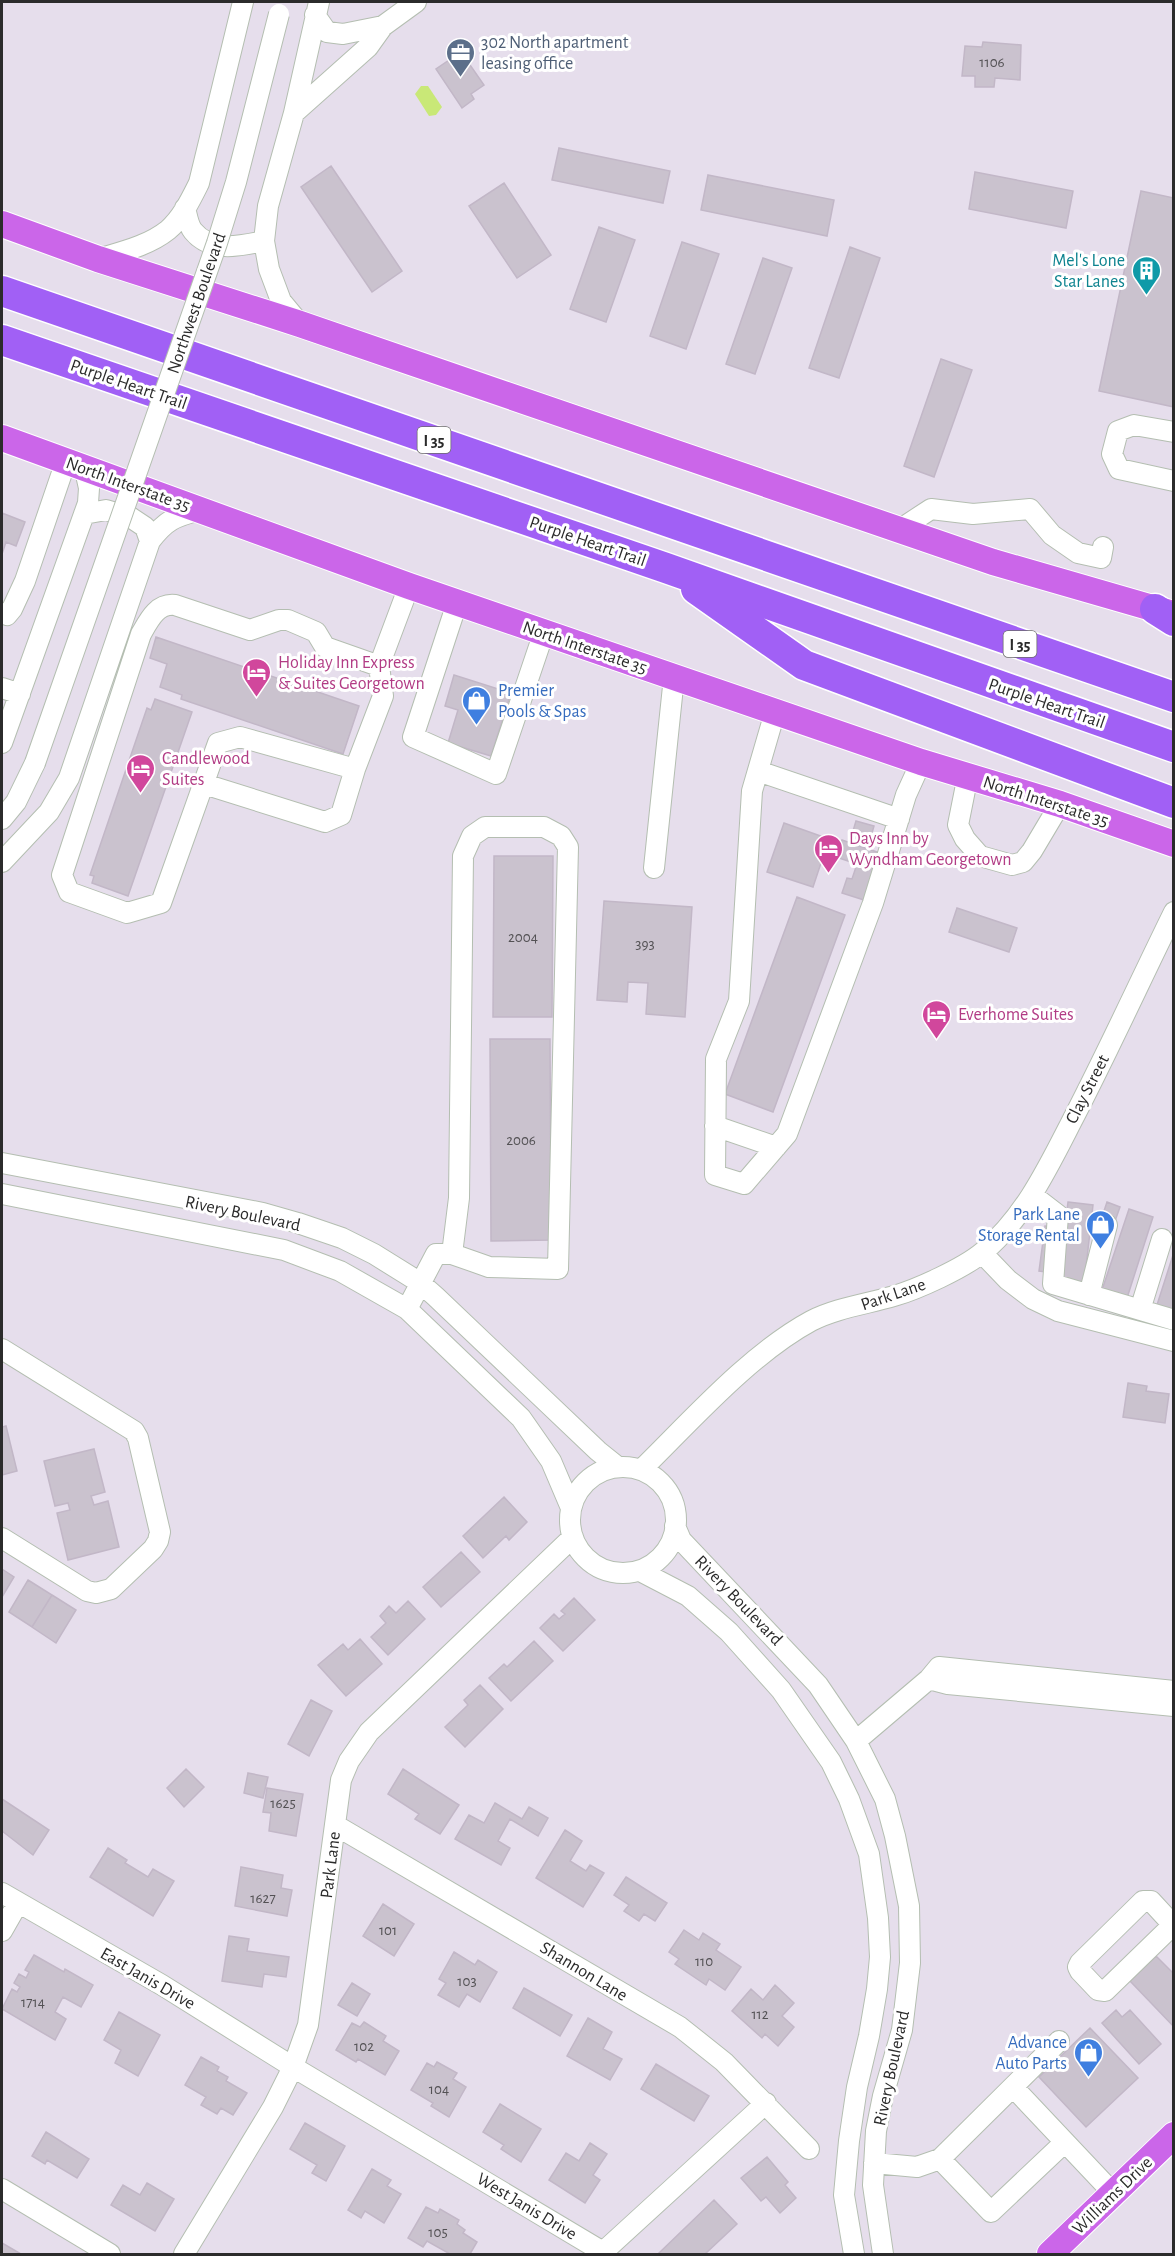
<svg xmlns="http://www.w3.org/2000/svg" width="1175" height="2256" viewBox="0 0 1175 2256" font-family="'Alegreya Sans',sans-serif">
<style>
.water{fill:#c9e877}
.building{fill:#cac2ce;stroke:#c2b7c7;stroke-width:1.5}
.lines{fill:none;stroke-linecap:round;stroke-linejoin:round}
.minor-casing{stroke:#b4beb1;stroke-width:22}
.major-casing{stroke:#fff;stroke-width:28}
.highway-casing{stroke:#fff;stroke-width:33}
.minor{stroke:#fff;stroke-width:20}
.major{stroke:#cb66e9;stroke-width:26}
.highway{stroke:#a160f5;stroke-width:30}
.minor-bridge-casing{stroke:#b4beb1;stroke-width:22;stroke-linecap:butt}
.minor-bridge{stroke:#fff;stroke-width:20}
.labels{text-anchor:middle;stroke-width:6;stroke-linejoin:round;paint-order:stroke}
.number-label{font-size:15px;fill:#535154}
.shield{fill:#fff;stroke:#6b6b6b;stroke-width:1.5}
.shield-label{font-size:16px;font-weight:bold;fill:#2b2b2b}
.service-label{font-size:18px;fill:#4e5e75;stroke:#fff;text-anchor:start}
.culture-label{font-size:18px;fill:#0d838f;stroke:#fff;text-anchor:end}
.street-label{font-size:18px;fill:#2b2b2b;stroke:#fff}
.hotel-label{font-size:18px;fill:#b23c85;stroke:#fff;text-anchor:start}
.shop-label{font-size:18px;fill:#366cbe;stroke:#fff;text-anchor:end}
</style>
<rect width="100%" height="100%" fill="#e6deec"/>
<!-- water -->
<path class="water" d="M421,86H428L442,107L436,115L429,116L415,94Z"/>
<!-- building -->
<path class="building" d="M983,42L1021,45L1020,80L995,78L994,87H975V76H962L965,46L982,47Z
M461,52L484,85L471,94L474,99L462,108L436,69Z
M559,148L670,171L663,203L552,180Z
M331,166L402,271L372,292L301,187Z
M975,172L1073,191L1066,228L969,209Z
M708,175L834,200L827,236L701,210Z
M504,183L551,255L517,278L469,206Z
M1141,191L1174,198V407L1099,391Z
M599,227L635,240L606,322L570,309Z
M682,242L719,254L686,349L650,336Z
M850,247L880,258L839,378L809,368Z
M763,258L792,268L755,374L726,364Z
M941,359L972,370L934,477L904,466Z
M2,513L25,522L16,546L6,542L2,554Z
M156,637L359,706L343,754L181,699L182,695L160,687L167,664L150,658Z
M454,675L511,693L491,756L448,743L458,710L445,706Z
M155,699L192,712L128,896L92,883L94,876L90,875L147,708L151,710Z
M856,821L874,826L868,847L850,841Z
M784,823L829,839L813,887L767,872Z
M842,840L880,853L864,900L842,893L847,878L852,879L857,864L836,857Z
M494,856H553L552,1017H493Z
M797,897L845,915L773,1112L725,1094Z
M604,901L692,907L685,1017L646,1014L648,983L628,982L627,1002L597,1000Z
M957,908L1017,928L1009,952L949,932Z
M490,1039H550L551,1240L491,1241Z
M1068,1202L1093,1205L1084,1285L1058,1282Z
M1107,1202L1120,1207L1115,1221L1102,1217Z
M1129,1209L1153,1217L1127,1298L1102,1290Z
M1045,1226L1052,1227L1046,1272L1039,1271Z
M1174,1252V1313L1156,1308Z
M1128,1383L1147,1386L1146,1391L1169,1394L1165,1423L1123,1417Z
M6,1426L17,1471L2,1475V1427Z
M94,1449L105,1492L91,1496L94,1505L108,1501L119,1547L68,1560L57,1513L70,1510L68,1503L55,1506L44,1461Z
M504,1497L527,1522L509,1540L506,1536L483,1558L463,1536Z
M461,1552L480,1572L441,1607L423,1587Z
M2,1569L14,1577L2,1597Z
M28,1580L52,1595L32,1627L9,1612Z
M52,1595L76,1610L56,1643L32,1627Z
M574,1598L595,1620L563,1651L540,1628L554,1614L559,1619L565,1614L561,1611Z
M408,1601L425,1619L388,1655L371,1637L386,1623L380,1616L389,1606L396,1613Z
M360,1639L382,1664L346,1696L318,1665L343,1644L348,1650Z
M534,1641L553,1661L511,1701L489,1678L504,1664L507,1667Z
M480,1685L503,1709L465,1747L445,1727L468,1705L464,1700Z
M311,1700L332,1711L309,1756L288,1744Z
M186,1769L204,1787L184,1807L167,1788Z
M403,1769L459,1805L440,1834L415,1819L419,1814L388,1794Z
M248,1773L268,1777L263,1798L244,1793Z
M267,1788L303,1794L296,1836L269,1831L271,1813L263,1812Z
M2,1799L49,1830L33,1855L2,1831Z
M495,1803L522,1819L529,1807L548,1818L538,1836L510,1819L498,1841L510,1848L501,1865L455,1839L469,1815L484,1823Z
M565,1830L582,1841L570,1861L586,1871L590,1865L604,1873L583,1907L536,1878Z
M108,1848L127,1860L125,1863L148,1877L153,1869L174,1881L153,1916L90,1877Z
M241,1867L283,1875L281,1888L292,1890L287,1916L235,1906Z
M626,1877L667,1903L655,1921L644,1914L639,1921L624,1911L629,1905L614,1895Z
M383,1904L414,1924L394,1956L363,1936Z
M684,1930L699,1940L703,1933L720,1944L716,1950L741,1967L725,1990L709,1979L706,1985L675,1964L679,1959L669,1952Z
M229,1936L249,1939L247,1951L289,1957L286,1977L264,1974L262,1987L222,1981Z
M454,1952L475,1965L478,1960L497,1972L480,2002L467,1994L459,2007L438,1995L446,1983L439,1979Z
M34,1955L64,1972L65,1969L93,1985L81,2007L63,1997L55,2012L66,2019L55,2040L2,2009L12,1989L17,1992L20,1987L14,1983L19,1974L26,1978L29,1972L25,1970Z
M1156,1956L1174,1974V2027L1130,1981Z
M352,1983L370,1994L357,2016L338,2005Z
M775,1985L794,2003L782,2016L794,2027L778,2046L765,2034L762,2038L732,2011L751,1989L763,2000Z
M524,1988L572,2015L560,2036L513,2008Z
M1116,2010L1122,2017L1130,2010L1161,2044L1139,2064L1102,2023Z
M119,2012L160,2035L138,2076L115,2063L121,2050L104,2040Z
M588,2018L612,2032L603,2049L622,2059L610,2080L567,2056Z
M364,2022L386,2036L383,2041L399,2051L385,2075L358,2059L356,2062L336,2050L352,2023L360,2027Z
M1090,2028L1138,2078L1086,2127L1039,2077Z
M201,2057L219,2067L217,2071L228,2077L226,2081L247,2093L233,2115L221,2108L217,2114L201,2105L206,2097L185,2085Z
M437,2062L457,2073L453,2079L466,2087L449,2117L431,2106L433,2103L411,2090L427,2063L434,2067Z
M656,2064L709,2096L694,2121L641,2089Z
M500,2104L541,2129L521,2162L501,2149L504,2145L483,2132Z
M305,2123L345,2146L326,2181L312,2173L317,2165L290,2149Z
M46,2132L89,2159L77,2178L47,2160L45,2164L32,2156Z
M590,2143L607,2154L593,2175L600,2180L585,2203L549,2180L566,2153L579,2161Z
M767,2157L788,2182L785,2185L796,2198L780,2213L766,2197L761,2201L741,2178Z
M372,2169L391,2180L387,2186L401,2194L384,2223L365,2211L361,2218L348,2210Z
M147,2183L174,2199L155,2231L111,2205L123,2185L140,2195Z
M714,2200L737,2224L705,2254H658Z
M426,2207L438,2213L440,2209L459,2220L457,2224L465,2230L463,2233L477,2242L470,2254H450L427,2241L423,2247L408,2238Z
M2,2243L21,2254H2Z"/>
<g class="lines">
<defs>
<path id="minor" d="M315,15L327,32L343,34L383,26
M294,113L368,47L383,26L416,2
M185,208C187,215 188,225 193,231C211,253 240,246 264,241
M98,259C121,252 148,246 168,230C182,218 191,199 199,183L243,2
M300,324L281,301L269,269L264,241L268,206L294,113L319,2
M1174,432L1134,425L1118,431L1112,454L1119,469L1174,481
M84,514L106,510L130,517L145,527L150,541
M899,530L931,509L973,514L1030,509L1052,535L1078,553L1101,558L1103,547
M457,603L413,737L496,774L544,632
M2,613L7,615L12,609L25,581L66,461
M2,688L20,694
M775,712L752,791L739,1001L716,1059L715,1175L744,1184L787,1134L873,903L906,795L921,762
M2,743L88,503L89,488L85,470
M355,769L240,737L218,743L161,903L127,913L69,892L62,875L141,634C149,620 157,603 175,605L250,630L279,620H288L316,632L325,647L379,666
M758,771L899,819
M968,775L958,825L965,839L980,856L1012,865L1023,862L1032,851L1060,804
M204,784L325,822L341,815L355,769L383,696L379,666L409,586
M2,819L16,802L35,763
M2,862L49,812L69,778L150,541C166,520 174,517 200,510
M654,868L674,677
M715,1126L776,1147
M2,1163L263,1213L298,1223L342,1238L374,1254L419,1282L435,1296L598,1451L618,1467
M2,1194L284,1250L340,1271L407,1309L521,1418L551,1461L571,1508
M1032,1195L1058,1215L1053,1284L1174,1320
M982,1253L1008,1280L1033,1299L1058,1311L1174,1341
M1089,1295L1107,1225
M407,1309L436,1254H452L489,1267L558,1269L568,847L561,836L544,827H485L472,836L463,856L459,1198L452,1254
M1140,1310L1162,1239
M2,1349L134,1431L138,1438L160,1532L158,1541L153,1549L111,1589L96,1593L87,1591L2,1538
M570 1520a53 53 0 1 1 106 0a53 53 0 1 1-106 0Z
M641,1470C691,1421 750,1354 811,1321C836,1308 867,1304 894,1296C918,1289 964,1268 983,1252C1027,1215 1050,1163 1076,1113C1110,1047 1141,979 1174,912
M675,1526L681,1540L818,1685L856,1741L885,1799L895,1836L909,1906L910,1963L902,2030L883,2096L876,2131L873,2185L883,2254
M640,1571L688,1596L729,1632L781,1690L831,1762L849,1799L869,1854L878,1918L880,1957L877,1989L869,2036L857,2087L849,2141L844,2195L854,2254
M929,1679L948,1684L1174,1706
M856,1741L929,1679L939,1667L1174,1691
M335,1825L680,2027L724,2062L809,2149
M2,1893L162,1985L293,2067L603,2252L766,2103
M1173,1925L1105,1991L1098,1990L1080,1971L1078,1967L1080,1963L1143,1901H1151L1174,1926
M2,1931L18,1903
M1013,2087L1113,2193
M940,2159L991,2212L1065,2142
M874,2163L917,2167L940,2159L1059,2041
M2,2189L110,2254
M184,2254L273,2107L293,2067L308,2025L341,1780L349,1761L369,1732L573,1537"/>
<path id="major" d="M2,224L98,259L300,324L993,562L1173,614
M2,438L409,586L921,762L1060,804L1174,844
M1050,2254L1174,2135"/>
<path id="highway" d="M2,291L1174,697
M2,340L666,568L1174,747
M696,589L804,665L1174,803
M1155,609L1174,621"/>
</defs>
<!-- minor casing -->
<use href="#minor" class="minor-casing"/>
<!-- major casing -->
<use href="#major" class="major-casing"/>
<!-- highway casing -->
<use href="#highway" class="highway-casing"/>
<!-- minor -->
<use href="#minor" class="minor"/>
<!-- major -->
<use href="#major" class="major"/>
<!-- highway -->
<use href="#highway" class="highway"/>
<defs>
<path id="minor-bridge" d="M35,763L217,243L236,182L279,14"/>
</defs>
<!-- minor-bridge casing -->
<use href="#minor-bridge" class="minor-bridge-casing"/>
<!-- minor-bridge -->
<use href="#minor-bridge" class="minor-bridge"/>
</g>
<!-- icons -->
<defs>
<symbol id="office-pin" viewBox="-11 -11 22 30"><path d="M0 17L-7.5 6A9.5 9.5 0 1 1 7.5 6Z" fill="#5c6f8a" stroke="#fff"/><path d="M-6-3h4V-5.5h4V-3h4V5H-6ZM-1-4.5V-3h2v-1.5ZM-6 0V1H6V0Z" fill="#fff"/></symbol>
<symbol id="building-pin" viewBox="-11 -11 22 30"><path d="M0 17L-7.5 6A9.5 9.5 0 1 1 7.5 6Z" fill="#0f9aa8" stroke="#fff"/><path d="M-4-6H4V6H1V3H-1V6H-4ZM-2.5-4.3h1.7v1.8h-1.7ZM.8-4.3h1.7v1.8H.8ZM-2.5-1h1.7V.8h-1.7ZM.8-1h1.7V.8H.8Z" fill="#fff"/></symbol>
<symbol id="hotel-pin" viewBox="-11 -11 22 30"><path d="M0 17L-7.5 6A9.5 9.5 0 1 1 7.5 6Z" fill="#d1479c" stroke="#fff"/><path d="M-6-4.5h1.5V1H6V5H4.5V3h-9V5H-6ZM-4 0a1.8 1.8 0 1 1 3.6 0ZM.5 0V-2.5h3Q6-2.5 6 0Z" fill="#fff"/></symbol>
<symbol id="shop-pin" viewBox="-11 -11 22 30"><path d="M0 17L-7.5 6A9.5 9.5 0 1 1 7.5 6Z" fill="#3f7fe0" stroke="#fff"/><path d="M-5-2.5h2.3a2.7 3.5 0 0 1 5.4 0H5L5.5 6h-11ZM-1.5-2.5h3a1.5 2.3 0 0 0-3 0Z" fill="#fff"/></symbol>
</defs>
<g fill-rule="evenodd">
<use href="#office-pin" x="444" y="36" width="33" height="45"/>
<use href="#building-pin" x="1130" y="254" width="33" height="45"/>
<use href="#hotel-pin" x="240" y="656" width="33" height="45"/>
<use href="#shop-pin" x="460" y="684" width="33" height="45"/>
<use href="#hotel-pin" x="124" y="752" width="33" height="45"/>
<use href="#hotel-pin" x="812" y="832" width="33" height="45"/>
<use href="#hotel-pin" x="920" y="998" width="33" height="45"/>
<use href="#shop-pin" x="1084" y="1208" width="33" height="45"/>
<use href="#shop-pin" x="1072" y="2036" width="33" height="45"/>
</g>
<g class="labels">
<!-- number labels -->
<g class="number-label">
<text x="992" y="67">1106</text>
<text x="523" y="942">2004</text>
<text x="645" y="949">393</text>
<text x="521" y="1145">2006</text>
<text x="283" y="1808">1625</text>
<text x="263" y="1903">1627</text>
<text x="388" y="1935">101</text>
<text x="704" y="1966">110</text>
<text x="467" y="1986">103</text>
<text x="33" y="2007">1714</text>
<text x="760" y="2019">112</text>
<text x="364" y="2051">102</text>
<text x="439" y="2094">104</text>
<text x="438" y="2237">105</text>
</g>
<!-- shield labels -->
<g class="shield">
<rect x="417.5" y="427" width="33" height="26" rx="4.5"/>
<rect x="1003.5" y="631" width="33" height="26" rx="4.5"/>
</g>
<g class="shield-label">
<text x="434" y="446">I 35</text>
<text x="1020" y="650">I 35</text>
</g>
<!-- service labels -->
<g class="service-label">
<text x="481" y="48">302 North apartment<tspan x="481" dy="21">leasing office</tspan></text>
</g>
<!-- culture labels -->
<g class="culture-label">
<text x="1125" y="266">Mel's Lone<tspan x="1125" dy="21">Star Lanes</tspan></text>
</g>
<!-- street labels -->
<g class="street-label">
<text transform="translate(196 303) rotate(-71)" y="6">Northwest Boulevard</text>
<text transform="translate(129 384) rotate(19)" y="6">Purple Heart Trail</text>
<text transform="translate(128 484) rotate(20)" y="6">North Interstate 35</text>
<text transform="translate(588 541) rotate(19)" y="6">Purple Heart Trail</text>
<text transform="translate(585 647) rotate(19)" y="6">North Interstate 35</text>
<text transform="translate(1047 703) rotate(19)" y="6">Purple Heart Trail</text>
<text transform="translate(1046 801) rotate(18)" y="6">North Interstate 35</text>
<text transform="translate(1087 1089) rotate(-63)" y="6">Clay Street</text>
<text transform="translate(243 1213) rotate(12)" y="6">Rivery Boulevard</text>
<text transform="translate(893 1294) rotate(-19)" y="6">Park Lane</text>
<text transform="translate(739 1600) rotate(46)" y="6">Rivery Boulevard</text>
<text transform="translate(330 1865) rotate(-83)" y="6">Park Lane</text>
<text transform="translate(584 1971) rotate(31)" y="6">Shannon Lane</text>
<text transform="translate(148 1978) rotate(30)" y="6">East Janis Drive</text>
<text transform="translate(891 2068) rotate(-78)" y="6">Rivery Boulevard</text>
<text transform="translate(1112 2195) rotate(-44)" y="6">Williams Drive</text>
<text transform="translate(527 2206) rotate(31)" y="6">West Janis Drive</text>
</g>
<!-- hotel labels -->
<g class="hotel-label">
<text x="278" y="668">Holiday Inn Express<tspan x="278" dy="21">&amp; Suites Georgetown</tspan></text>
<text x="162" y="764">Candlewood<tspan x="162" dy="21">Suites</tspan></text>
<text x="849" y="844">Days Inn by<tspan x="849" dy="21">Wyndham Georgetown</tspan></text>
<text x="958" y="1020">Everhome Suites</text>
</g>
<!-- shop labels -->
<g class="shop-label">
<text x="498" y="696" text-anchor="start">Premier<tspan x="498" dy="21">Pools &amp; Spas</tspan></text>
<text x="1080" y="1220">Park Lane<tspan x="1080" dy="21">Storage Rental</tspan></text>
<text x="1067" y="2048">Advance<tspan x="1067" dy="21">Auto Parts</tspan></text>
</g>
</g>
<!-- border -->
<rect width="1175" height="2256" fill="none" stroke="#2b2b2b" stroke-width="6"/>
</svg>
